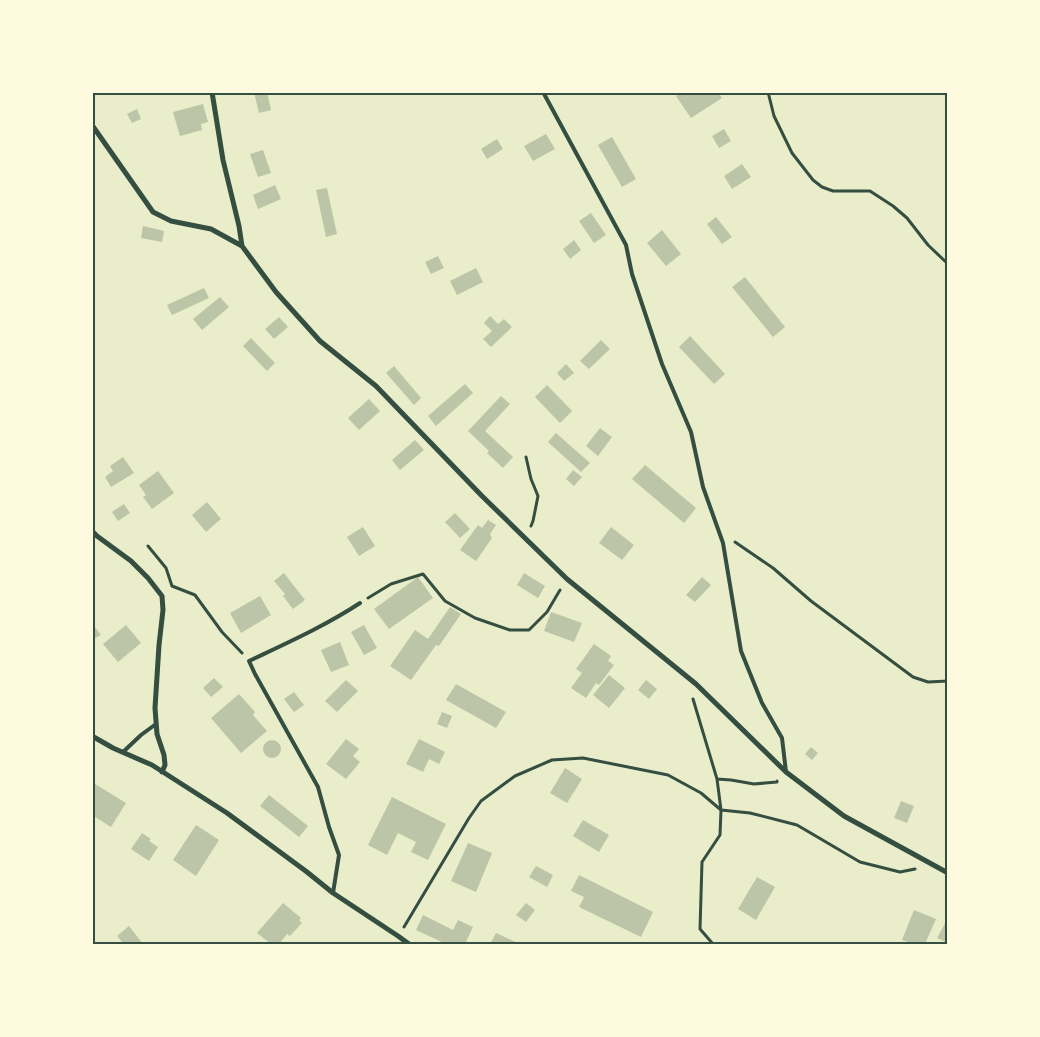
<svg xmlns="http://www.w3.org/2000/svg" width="1040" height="1037" viewBox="0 0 1040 1037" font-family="'Asap Condensed',sans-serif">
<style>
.building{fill:#bcc5a7}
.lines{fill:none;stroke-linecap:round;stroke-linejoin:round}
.path{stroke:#344e41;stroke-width:3}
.service{stroke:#344e41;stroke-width:4}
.minor{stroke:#344e41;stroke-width:5}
.neatline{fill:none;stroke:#344e41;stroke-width:2}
</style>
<rect width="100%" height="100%" fill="#e9edc9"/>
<!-- building -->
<path class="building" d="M254,92H267L271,110L259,113Z
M681,92H718L722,98L691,118L676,96Z
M203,104L208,122L201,124L202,130L180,136L173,112Z
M137,109L141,119L132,123L127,114Z
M724,129L731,141L719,148L712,136Z
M546,134L555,149L533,161L524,146Z
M612,137L636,179L622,187L598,145Z
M497,139L503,149L487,159L481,149Z
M263,150L271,173L258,177L250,154Z
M742,164L751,177L732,189L724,176Z
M275,185L281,199L258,209L253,195Z
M327,188L337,234L326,237L316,190Z
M591,213L606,235L594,243L579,221Z
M716,217L732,237L722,244L707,224Z
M143,226L164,231L162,242L141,238Z
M662,230L681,254L666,266L647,243Z
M574,240L581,250L570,259L563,249Z
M438,256L444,268L431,274L425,262Z
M476,268L483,282L457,295L450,281Z
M745,277L785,327L773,337L732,287Z
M204,288L209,298L172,315L167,305Z
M220,297L229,307L202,330L193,319Z
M490,316L498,324L504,319L512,327L491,347L483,339L492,331L484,323Z
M279,317L288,327L274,339L265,329Z
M690,336L725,374L714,384L679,347Z
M251,338L275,363L267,371L243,346Z
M601,340L610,349L589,369L580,361Z
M566,364L574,373L564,381L557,373Z
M394,366L421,398L414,405L386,373Z
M465,384L473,393L436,426L428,416Z
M547,385L572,411L560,423L535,397Z
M501,396L510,404L485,431L513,457L503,468L487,453L489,451L468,431Z
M369,399L380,411L359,430L348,418Z
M600,428L612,437L598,456L586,446Z
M556,433L590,463L581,472L548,442Z
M415,440L424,450L400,470L392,460Z
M123,457L134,473L111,487L105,477L113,471L110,466Z
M645,465L696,508L684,523L632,479Z
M573,470L582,477L574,486L566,479Z
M158,471L174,493L152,509L143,497L146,495L139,485Z
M207,502L221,519L206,532L192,515Z
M124,504L130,513L118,521L112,512Z
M455,513L470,529L460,538L445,522Z
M488,520L496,525L490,534L492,538L476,561L460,550L478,525L482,528Z
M363,527L375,546L359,556L347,537Z
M611,527L634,545L622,560L599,543Z
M284,573L305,600L293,609L283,596L285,594L274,581Z
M524,573L545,586L538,598L517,585Z
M418,577L433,598L389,629L374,609Z
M702,577L711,585L695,602L686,595Z
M260,596L271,615L241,633L230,613Z
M450,607L461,614L439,646L436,645L411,680L390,666L415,630L428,639Z
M551,612L582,623L574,642L544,631Z
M92,623L101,635L92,640Z
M126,625L141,643L118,662L103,644Z
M364,625L377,648L364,655L351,632Z
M340,642L349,665L331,672L321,650Z
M594,644L611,656L608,661L614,665L599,685L596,683L586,698L571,688L582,673L576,669Z
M609,675L625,688L609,708L593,695Z
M214,678L223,687L211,697L203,688Z
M346,680L358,691L337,712L325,701Z
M646,680L657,689L649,699L638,690Z
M456,684L506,712L496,728L446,700Z
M294,692L304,705L294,712L284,699Z
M239,694L255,712L253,715L267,731L241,753L211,718Z
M442,712L452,716L447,728L437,724Z
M346,739L359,749L353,756L360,762L346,779L326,764Z
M419,739L445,752L439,764L429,759L423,772L406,764Z
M263 749a9 9 0 1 1 18 0a9 9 0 1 1-18 0Z
M811,747L818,753L812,760L805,754Z
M565,768L582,779L567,803L550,793Z
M92,782L126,803L111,827L92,815Z
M269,795L308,826L299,837L260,806Z
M392,797L446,824L428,860L411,852L416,842L398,833L387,855L368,845Z
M901,801L914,806L907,823L894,818Z
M583,820L609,835L599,852L573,836Z
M196,825L219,840L196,876L173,860Z
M142,833L151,839L149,841L158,847L149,861L131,849Z
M468,843L492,853L476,892L451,881Z
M536,866L553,875L547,887L529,877Z
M579,875L653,912L641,937L579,907L584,897L571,891Z
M757,877L775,887L756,920L738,909Z
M283,903L301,918L299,920L302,923L290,936L287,934L279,944H271L257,933Z
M526,903L535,910L526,922L516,915Z
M914,910L936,919L925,944H914L902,940Z
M423,915L453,930L458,920L473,927L465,944H446L416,930Z
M948,918V943L937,938Z
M129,926L143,944H120L123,943L117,936Z
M496,933L520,944H490Z"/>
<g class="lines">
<!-- path -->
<path class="path" d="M768,92L774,116L792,153L813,180L822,187L833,191H870L893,206L907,218L928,245L948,264
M526,457L531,479L538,496L533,521L531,526
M735,542L773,568L811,601L913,677L928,682L948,681
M148,546L166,568L172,586
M172,586L195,595L222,632L242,653
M368,598L391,584L423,574L445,601L475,618L510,630H529L547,612L560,590
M693,699L717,779L721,810L720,835L702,862L700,929L713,944
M717,779L731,780L754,784L777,782V781
M404,927L469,818L481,801L515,776L552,760L583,758L668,775L701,793L721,810L750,813L797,825L860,862L900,872L915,869"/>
<!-- service -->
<path class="service" d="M543,92L626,245L632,274L662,364L691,432L703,487L723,543L741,651L762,703L782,738L786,772
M123,752L141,735L156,724
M333,893L339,855L329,827L318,787L255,674L249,661C287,643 325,626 360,603"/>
<!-- minor -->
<path class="minor" d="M212,92L223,160L239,226L242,246
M92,125L153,212L171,221L211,229L242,246L276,292L320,341L376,386L482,496L567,579L696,684L786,772L844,816L948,873
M92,531L97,536L131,561L148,578L162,596L163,610L159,645L155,708L157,734L164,755L165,765L162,772
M92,736L113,748L152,765L227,813L307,872L333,893L398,936L409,944"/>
</g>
<!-- border -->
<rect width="1040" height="1037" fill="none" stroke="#fefae0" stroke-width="188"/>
<rect x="94" y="94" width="852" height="849" class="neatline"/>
</svg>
